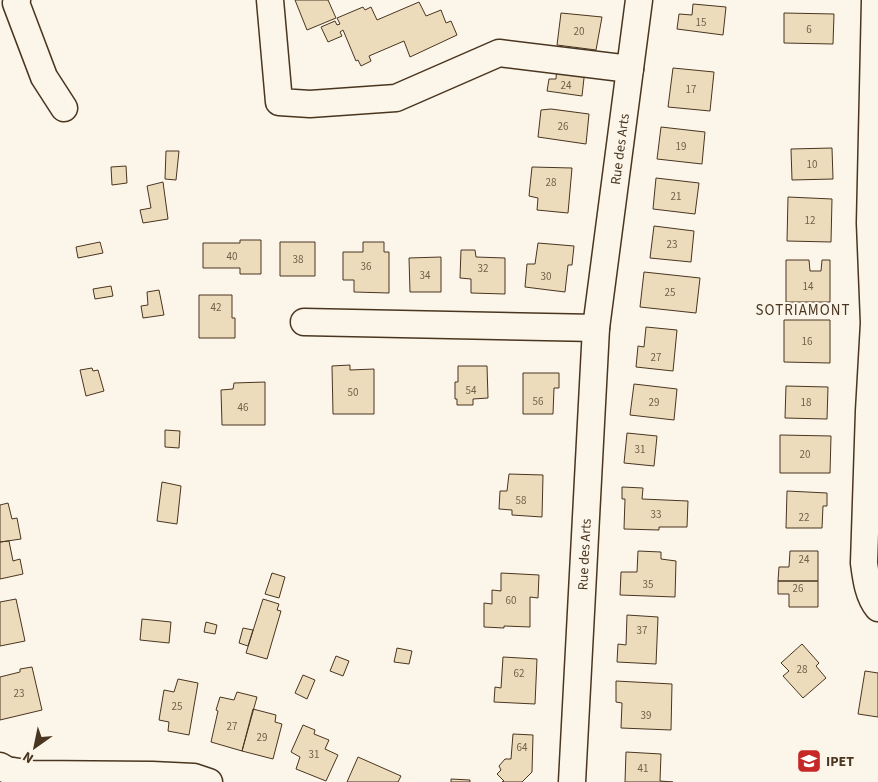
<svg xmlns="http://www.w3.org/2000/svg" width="878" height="782" viewBox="0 0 878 782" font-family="'Source Sans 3',sans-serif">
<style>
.building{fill:#ecdcbc;stroke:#4a3520}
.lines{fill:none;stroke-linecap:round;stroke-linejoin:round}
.minor-casing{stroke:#4a3520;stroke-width:29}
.minor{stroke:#fbf6e9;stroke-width:26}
.labels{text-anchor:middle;stroke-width:4;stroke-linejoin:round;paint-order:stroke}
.number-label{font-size:11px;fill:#725f47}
.street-label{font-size:14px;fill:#4a3520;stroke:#fbf6e9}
.poi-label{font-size:14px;font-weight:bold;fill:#4a3520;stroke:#fbf6e9;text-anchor:start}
.neighbourhood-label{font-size:15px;letter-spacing:1px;fill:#4a3520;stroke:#fbf6e9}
</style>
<rect width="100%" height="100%" fill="#fbf6e9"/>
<!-- building -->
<path class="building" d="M295,0H328L336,18L307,30Z
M419,2L426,16L441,10L446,23L451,21L457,35L410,57L404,41L369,56L371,61L361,66L358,60L356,61L343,30L340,32L342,36L328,42L321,27L335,21L337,25L340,24L337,18L363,7L365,10L371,7L377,20Z
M693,4L726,7L723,35L677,29L679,14L692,15Z
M561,13L602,17L596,50L557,45Z
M784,13L834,14L833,44L784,43Z
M557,65L585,69L582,96L547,91L549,79H556Z
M673,68L714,72L710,111L668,107Z
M551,109L589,114L586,144L538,137L541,110Z
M661,127L705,132L702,164L657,159Z
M832,148L833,179L792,180L791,149Z
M166,151H179L176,180L165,179Z
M126,166L127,183L112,185L111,167Z
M532,167L572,168L568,213L537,210L538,198L529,196Z
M656,178L699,183L695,214L653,209Z
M163,182L168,219L143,223L140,210L151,208L147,186Z
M788,197L832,199L831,242L787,241Z
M654,226L694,231L691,262L650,258Z
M240,240H261V274H240V268H203V243H240Z
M100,242L103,253L78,258L76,247Z
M280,242H315V276H280Z
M363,242H384V252H389V293L354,292V280H343V252H363Z
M538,243L574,246L572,265H568L565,292L525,287L527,264H535Z
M461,250H475L476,257L505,258V294L471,293V279L460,278Z
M441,257V292H410L409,258Z
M786,260H809L810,271H821L822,260H830V302H786Z
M644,272L700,278L696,313L640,307Z
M111,286L113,296L95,299L93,289Z
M159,290L164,315L143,318L141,306L148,305L147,292Z
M199,295H232V318H235V338H199Z
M784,320H830V363L784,362Z
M646,327L677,330L673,371L636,367L638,346L644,347Z
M350,365V370L374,369V414H333L332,366Z
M458,366H487L488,398L473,399V405H457V399H455V382H458Z
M92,368L93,371L98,370L104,391L86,396L80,370Z
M523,373H559V388H554L553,414H523Z
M265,382V425H222L221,390L233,389L234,383Z
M634,384L677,389L674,420L630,415Z
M786,386L828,387L827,419L785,418Z
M165,430L180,431L179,448L165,447Z
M627,433L657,436L654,466L624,463Z
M780,435L831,436L830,473H780Z
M509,474L543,475L542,517L512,515V510L499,509L500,491H507Z
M162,482L181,486L177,524L157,521Z
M622,487L643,488L642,499L688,501L687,527H659V530L624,529L625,499H622Z
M787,491L827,493V506H823L822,528H786Z
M8,503L12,519L17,518L21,539L0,542V505Z
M9,541L13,561L20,559L23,574L0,579V542Z
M638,551L661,552V559L676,561L675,597L620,595L621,572H637Z
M790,551H818V581H778L779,567H789Z
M272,573L285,577L279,598L265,594Z
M501,573L539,575L538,598L530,597V627L504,626V628L484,627V603L492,604V590L501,591Z
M778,581H818V607H789V594H778Z
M16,599L25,641L0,646V602Z
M263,599L279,604L277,610L281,611L267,659L246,653Z
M627,615L658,617L656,664L617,662L618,644L626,645Z
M142,619L171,622L169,643L140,640Z
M206,622L217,625L215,634L204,632Z
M243,628L253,630L248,646L239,643Z
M802,644L819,663L816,666L826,678L803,698L783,676L789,671L781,663Z
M397,648L412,651L409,664L394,662Z
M336,656L349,661L343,676L330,671Z
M503,657L537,659L535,704L494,702L495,687L501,688Z
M32,667L42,710L0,720V677L20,672V669Z
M865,671L878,673V717L858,714Z
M303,675L315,680L307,699L295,693Z
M178,679L198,683L189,735L168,731L169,722L159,720L164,690L174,692Z
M616,681L672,684L671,730L621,728L622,703L616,702Z
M237,692L257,697L242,751L211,742L218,711L216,710L220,697L234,700Z
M253,709L276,715L275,722L282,724L273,759L242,751Z
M303,725L315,730L314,734L329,740L325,749L338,755L326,781L296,769L300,757L291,752Z
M513,734L533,735L532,772L522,782H502L504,781L497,774L501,770L499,766L505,759H511Z
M626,752L661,754L660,781L673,782H625Z
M358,757L401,776L398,782H347Z
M451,779L470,780V782H451Z"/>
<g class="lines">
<defs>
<g id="minor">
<path d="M17,0L16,3L44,77L64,108"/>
<path d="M270,0L279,102L310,104L396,98L499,53L630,69"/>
<path d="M875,0L870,223L874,323L869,411L864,563C866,578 868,596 878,608"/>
<path d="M304,322L596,328"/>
<path d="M0,766L7,770L32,774L152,775L194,777L209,782"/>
<path id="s1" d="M572,782L596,328L639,0"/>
</g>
</defs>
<!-- minor casing -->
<use href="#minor" class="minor-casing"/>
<!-- minor -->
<use href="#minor" class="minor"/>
</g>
<!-- icons -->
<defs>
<symbol id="school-square" viewBox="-11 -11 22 22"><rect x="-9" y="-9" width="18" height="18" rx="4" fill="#c62828" stroke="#fbf6e9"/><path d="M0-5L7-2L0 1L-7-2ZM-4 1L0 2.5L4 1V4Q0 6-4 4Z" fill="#fff"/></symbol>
</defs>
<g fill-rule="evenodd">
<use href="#school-square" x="795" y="747" width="28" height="28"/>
</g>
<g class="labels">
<!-- number labels -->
<g class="number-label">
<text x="701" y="26">15</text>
<text x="809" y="33">6</text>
<text x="579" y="35">20</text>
<text x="566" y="89">24</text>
<text x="691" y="93">17</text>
<text x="563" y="130">26</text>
<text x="681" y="150">19</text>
<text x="812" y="168">10</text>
<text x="551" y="186">28</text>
<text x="676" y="200">21</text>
<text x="810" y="224">12</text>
<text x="672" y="248">23</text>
<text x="232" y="260">40</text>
<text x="298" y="263">38</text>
<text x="366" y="270">36</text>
<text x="483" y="272">32</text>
<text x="425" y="279">34</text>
<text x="546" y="280">30</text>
<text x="808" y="290">14</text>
<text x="670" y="296">25</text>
<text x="216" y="311">42</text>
<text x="807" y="345">16</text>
<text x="656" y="361">27</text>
<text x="471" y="394">54</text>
<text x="353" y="396">50</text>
<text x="538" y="405">56</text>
<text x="654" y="406">29</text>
<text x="806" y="406">18</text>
<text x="243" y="411">46</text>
<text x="640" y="453">31</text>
<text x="805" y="458">20</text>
<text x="521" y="504">58</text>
<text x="656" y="518">33</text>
<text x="804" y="521">22</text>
<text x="804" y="563">24</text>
<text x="648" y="588">35</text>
<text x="798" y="592">26</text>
<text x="511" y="604">60</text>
<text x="642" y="634">37</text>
<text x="802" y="673">28</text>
<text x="519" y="677">62</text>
<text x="19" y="697">23</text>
<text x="177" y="710">25</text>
<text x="646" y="719">39</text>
<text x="232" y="730">27</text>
<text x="262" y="741">29</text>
<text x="522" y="751">64</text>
<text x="314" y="758">31</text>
<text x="643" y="772">41</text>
</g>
<!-- street labels -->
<g class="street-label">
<text dy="5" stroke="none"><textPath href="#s1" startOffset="635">Rue des Arts</textPath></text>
<text dy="5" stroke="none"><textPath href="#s1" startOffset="228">Rue des Arts</textPath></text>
</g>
<!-- poi labels -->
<g class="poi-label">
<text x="826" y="766">IPET</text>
</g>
<!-- neighbourhood labels -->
<g class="neighbourhood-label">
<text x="803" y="315">SOTRIAMONT</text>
</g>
</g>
<!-- north arrow -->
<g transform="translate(35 747) rotate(213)" stroke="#fbf6e9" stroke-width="4" paint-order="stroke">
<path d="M0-4L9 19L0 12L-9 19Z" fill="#4a3520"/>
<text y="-8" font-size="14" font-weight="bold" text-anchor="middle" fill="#4a3520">N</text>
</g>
</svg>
